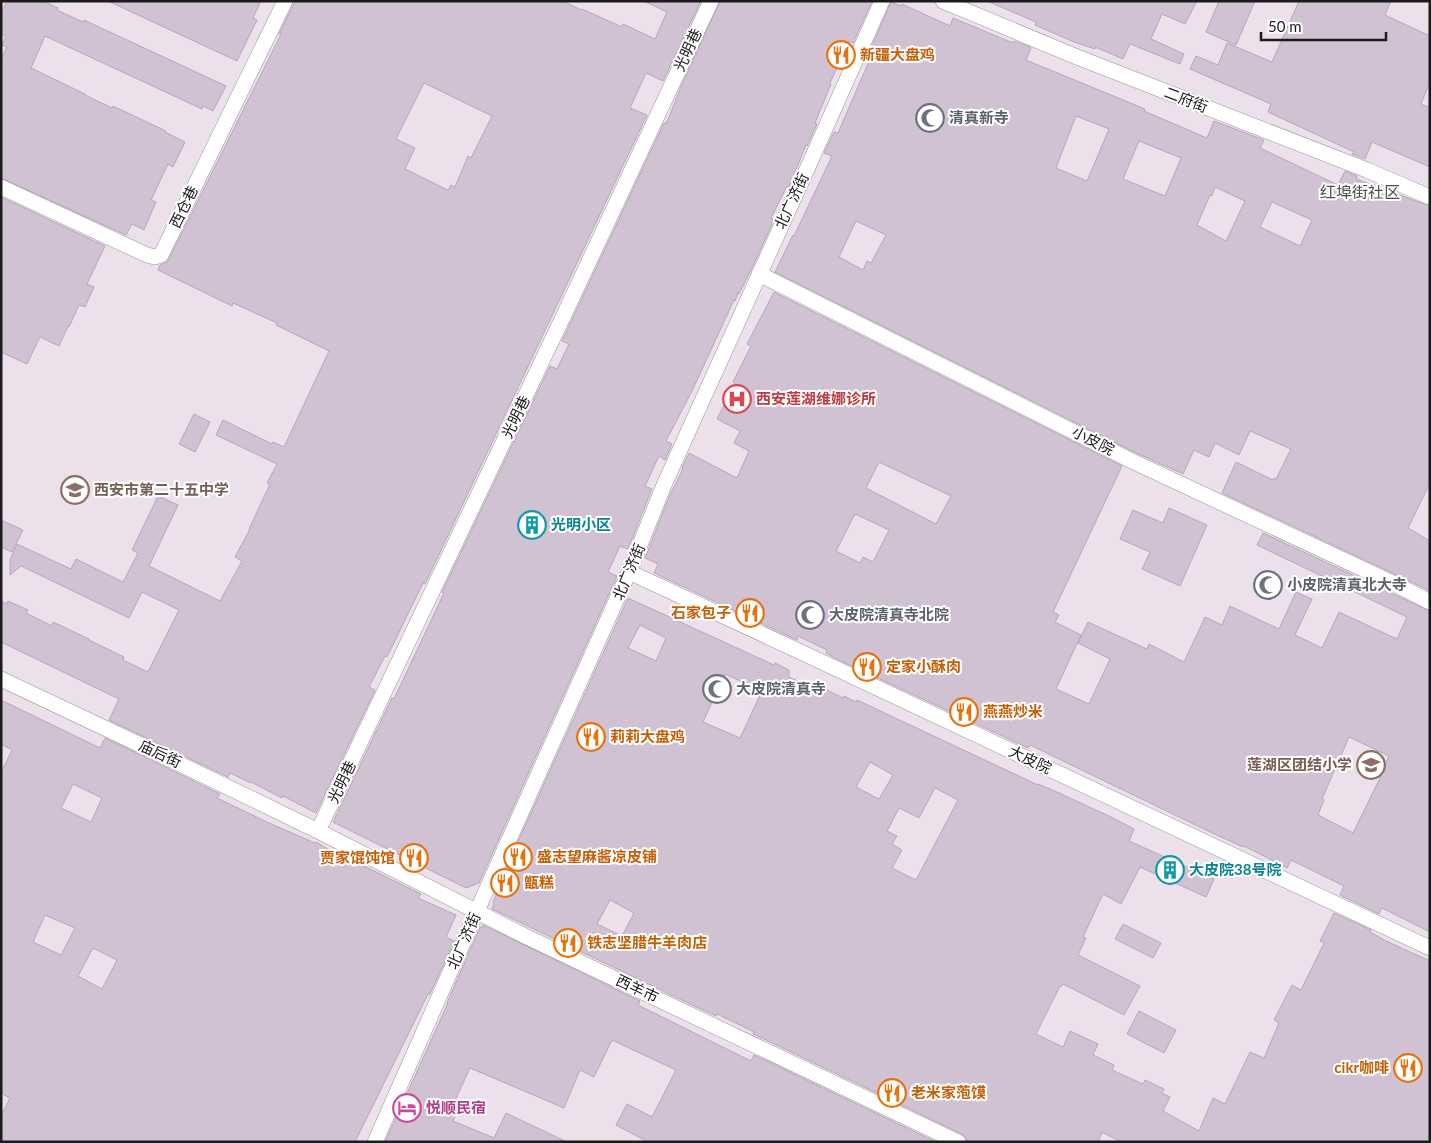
<svg xmlns="http://www.w3.org/2000/svg" width="1431" height="1143" viewBox="0 0 1431 1143" font-family="Lato,'Noto Sans SC',sans-serif">
<style>
.building{fill:#d0c2d2;stroke:#baa5bd;fill-rule:evenodd}
.lines{fill:none;stroke-linecap:round;stroke-linejoin:round}
.street-casing{stroke:#959595;stroke-width:16}
.street{stroke:#fff;stroke-width:15}
.labels{text-anchor:middle;stroke-width:4;stroke-linejoin:round;paint-order:stroke}
.street-label{font-size:15px;fill:#1b1b1b;stroke:#fff}
.food-label{font-size:15px;font-weight:bold;fill:#c56008;stroke:#fff;text-anchor:start}
.worship-label{font-size:15px;font-weight:bold;fill:#5b616d;stroke:#fff;text-anchor:start}
.health-label{font-size:15px;font-weight:bold;fill:#be3a42;stroke:#fff;text-anchor:start}
.education-label{font-size:15px;font-weight:bold;fill:#785e54;stroke:#fff;text-anchor:start}
.culture-label{font-size:15px;font-weight:bold;fill:#0d838f;stroke:#fff;text-anchor:start}
.hotel-label{font-size:15px;font-weight:bold;fill:#b23c85;stroke:#fff;text-anchor:start}
.neighbourhood-label{font-size:16px;fill:#4e4e4e;stroke:#fff}
</style>
<rect width="100%" height="100%" fill="#ece1eb"/>
<!-- building -->
<path class="building" d="M7,1H43L58,8L57,10L83,22L84,20L226,86L213,111L203,106L202,109L45,36L31,68L85,94V95L112,108L113,106L166,131L165,132L185,142L173,167L168,164L152,198L151,200L156,202L144,230L132,224L126,235L1,178V59L7,47L2,45L6,36L1,34V13Z
M108,1H261L253,18L257,20L237,61Z
M295,1H563L581,10L582,9L622,27L623,24L655,39L667,12L644,1H701L663,81L646,73L630,108L647,115L425,584L423,583L387,657L385,656L369,687L375,690L316,813L283,796L282,798L251,782V783L230,773L228,777L109,720L119,699L1,642V601L7,604L8,601L28,610L26,613L52,626L53,622L89,639V640L124,657L123,660L148,672L179,610L142,592L129,618L21,566L10,575V560L17,544L71,569L76,559L123,582L138,553L132,550L158,496L178,505L149,566L220,601L242,561L235,557L250,529H249L270,484L267,483L277,464L216,435L223,420L272,444L273,442L284,447L329,351L276,325L277,323L233,303L232,306L158,270L160,265L167,262L169,259L281,34H279ZM424,83L492,116L471,158L468,156L455,187L451,185L448,190L405,169L415,148L396,139Z
M720,1H872L853,43L849,41L830,83L831,84L815,123L817,124L807,146L806,145L789,187L787,186L771,218L773,219L771,224H772L754,264L739,294L738,293L735,301L734,300L692,391L666,441L672,444L665,460L659,456L645,486L652,489L628,549L620,546L608,572L617,576L479,883L466,888L333,822L392,698L394,699L444,593L442,592L550,366L557,369L569,344L562,341L664,123L666,124L671,112L680,89Z
M987,1H1197L1185,24L1162,14L1151,39L1184,54L1180,64L1130,44L1123,59L1095,47V49L1074,42L1035,25L1036,22Z
M1219,1H1255L1236,45L1206,32Z
M1299,1H1391L1385,15L1430,36V82L1421,104L1430,108V167L1372,142L1365,159L1352,154L1354,152L1268,112L1271,104L1190,69L1196,56L1218,65L1227,43L1272,62Z
M891,2L901,6L902,4L950,26L953,18L1013,43L1014,41L1030,47L1031,48L1026,60L1145,109L1144,111L1207,138L1214,121L1264,140L1260,148L1338,185L1345,171L1357,176L1356,179L1430,206V483L1408,528L1430,541V591L1399,576L1222,493L1236,462L1273,480L1274,478L1276,479L1291,449L1250,431L1239,455L1215,443L1209,457L1194,450L1183,474L1130,450L775,272L793,235L794,236L832,156L824,153L834,132L838,133L873,52L870,51ZM1076,116L1109,129L1087,181L1056,168ZM1139,141L1181,158L1165,196L1123,179ZM1215,187L1245,201L1226,241L1197,225L1210,195L1212,196ZM1272,202L1312,220L1300,246L1260,227ZM856,221L886,235L871,263L867,261L863,270L839,257Z
M1,197L105,246L87,284L94,287L85,307L79,305L69,327L68,326L59,346L40,337L27,364L1,352Z
M774,292L1122,466L1053,612L1059,615L1055,622L1081,635L1056,689L1089,704L1110,659L1078,643L1088,622L1147,649L1149,644L1184,662L1205,617L1222,625L1230,606L1279,629L1296,592L1312,599L1295,635L1322,648L1339,612L1397,639L1407,617L1257,545L1263,533L1430,611V932L1382,908L1379,914L1340,895L1344,886L1291,860L1287,868L1258,853L1244,846L1243,847L1210,832L1030,745L1028,748L837,659L826,653L827,650L798,636L797,640L654,573L658,564L645,558L669,497L683,469L682,468L689,453L737,478L749,451L734,443L740,431L717,419L735,383L733,382L751,346L747,344ZM879,462L951,496L936,524L866,488ZM855,514L889,530L873,562L863,557L860,563L836,551ZM1349,737L1389,756L1380,775L1381,776L1353,833L1318,815L1324,800L1322,799Z
M194,414L210,422L195,452L179,444Z
M1169,508L1207,525L1180,586L1142,569L1150,552L1120,539L1133,510L1163,523Z
M1,520L23,530L12,552L1,547Z
M628,598L774,665L775,663L789,670V677L811,687L813,683L843,698L844,696L856,702L857,700L1038,785V784L1057,792L1111,817L1134,829L1129,841L1214,879L1206,897L1140,867L1121,904L1103,894L1083,937L1086,938L1078,955L1140,986L1124,1015L1063,984L1061,987L1060,986L1036,1034L1063,1047L1070,1031L1098,1044L1093,1055L1114,1065L1112,1070L1143,1084L1145,1080L1164,1089L1162,1093L1170,1097L1163,1111L1199,1131L1213,1098L1225,1104L1250,1052L1264,1058L1279,1023L1274,1020L1292,985L1301,990L1324,943L1320,941L1334,913L1371,930L1370,932L1384,940L1430,961V1142H1121L1102,1132L1098,1142H967L966,1137L962,1134L762,1038L753,1034L754,1032L717,1014L716,1016L690,1004L492,909L494,903L493,902L505,874L503,875ZM640,625L666,638L656,661L628,648ZM725,674L762,691L740,738L703,722ZM870,762L893,775L879,799L856,787ZM935,788L958,800L916,880L892,868L902,850L892,844L897,836L887,831L899,808L919,818ZM610,900L634,913L622,936L597,924Z
M1,700L100,748L105,738L145,757L220,794L217,798L269,823L315,843L316,842L347,860L359,865L360,864L421,894L418,898L456,915L446,937L454,941L430,994H428L355,1142H1V1116L10,1098L1,1093V773L12,750L1,744ZM73,784L102,798L91,822L61,808ZM45,915L75,928L61,955L33,942ZM93,948L117,960L102,989L78,976Z
M1123,924L1161,943L1153,958L1115,939Z
M483,925L640,1001L638,1005L751,1061L754,1055L936,1142H648L616,1125L627,1104L652,1117L676,1070L612,1040L594,1077L580,1070L564,1108L470,1068L452,1107L458,1110L453,1121L494,1138L506,1113L567,1142H385L448,1003H447L480,927L482,928Z
M1139,1011L1176,1030L1164,1053L1127,1034Z"/>
<g class="lines">
<defs>
<path id="street" d="M943,1L1077,57L1367,170L1430,197
M1,187L147,255L155,257L161,255L285,1
M759,274L1134,462L1395,584L1430,602
M629,572L803,653L1430,948
M1,679L149,749L318,831L527,937L958,1142
M318,831L563,317L711,1
M375,1142L477,911L629,572L664,485L808,167L882,1"/>
</defs>
<!-- street casing -->
<use href="#street" class="street-casing"/>
<!-- street -->
<use href="#street" class="street"/>
</g>
<!-- icons -->
<defs>
<symbol id="restaurant-ring" viewBox="-11 -11 22 22"><circle r="9.5" fill="#fff" stroke="#e8710a" stroke-width="1.5"/><path d="M-5-6h1v4h1v-4h1v4h1v-4h1v5L-1.5 .5V6h-2V.5L-5-1ZM5-6V6H3V1.5H1.5Q1.5-4 5-6Z" fill="#e8710a"/></symbol>
<symbol id="mosque-ring" viewBox="-11 -11 22 22"><circle r="9.5" fill="#fff" stroke="#6b7280" stroke-width="1.5"/><path d="M3.5-4.9A6 6 0 1 0 3.5 4.9A5 5 0 1 1 3.5-4.9Z" fill="#6b7280"/></symbol>
<symbol id="hospital-ring" viewBox="-11 -11 22 22"><circle r="9.5" fill="#fff" stroke="#e0444e" stroke-width="1.5"/><path d="M-5-5h3v3.5h4V-5h3V5h-3V1.5h-4V5h-3Z" fill="#e0444e"/></symbol>
<symbol id="school-ring" viewBox="-11 -11 22 22"><circle r="9.5" fill="#fff" stroke="#8d6e63" stroke-width="1.5"/><path d="M0-5L7-2L0 1L-7-2ZM-4 1L0 2.5L4 1V4Q0 6-4 4Z" fill="#8d6e63"/></symbol>
<symbol id="building-ring" viewBox="-11 -11 22 22"><circle r="9.5" fill="#fff" stroke="#0f9aa8" stroke-width="1.5"/><path d="M-4-6H4V6H1V3H-1V6H-4ZM-2.5-4.3h1.7v1.8h-1.7ZM.8-4.3h1.7v1.8H.8ZM-2.5-1h1.7V.8h-1.7ZM.8-1h1.7V.8H.8Z" fill="#0f9aa8"/></symbol>
<symbol id="hotel-ring" viewBox="-11 -11 22 22"><circle r="9.5" fill="#fff" stroke="#d1479c" stroke-width="1.5"/><path d="M-6-4.5h1.5V1H6V5H4.5V3h-9V5H-6ZM-4 0a1.8 1.8 0 1 1 3.6 0ZM.5 0V-2.5h3Q6-2.5 6 0Z" fill="#d1479c"/></symbol>
</defs>
<g fill-rule="evenodd">
<use href="#restaurant-ring" x="825" y="39" width="32" height="32"/>
<use href="#mosque-ring" x="914" y="102" width="32" height="32"/>
<use href="#hospital-ring" x="721" y="383" width="32" height="32"/>
<use href="#school-ring" x="59" y="474" width="32" height="32"/>
<use href="#building-ring" x="516" y="509" width="32" height="32"/>
<use href="#mosque-ring" x="1252" y="569" width="32" height="32"/>
<use href="#restaurant-ring" x="734" y="597" width="32" height="32"/>
<use href="#mosque-ring" x="794" y="599" width="32" height="32"/>
<use href="#restaurant-ring" x="851" y="651" width="32" height="32"/>
<use href="#mosque-ring" x="701" y="673" width="32" height="32"/>
<use href="#restaurant-ring" x="948" y="696" width="32" height="32"/>
<use href="#restaurant-ring" x="575" y="721" width="32" height="32"/>
<use href="#school-ring" x="1355" y="749" width="32" height="32"/>
<use href="#restaurant-ring" x="502" y="841" width="32" height="32"/>
<use href="#restaurant-ring" x="398" y="842" width="32" height="32"/>
<use href="#building-ring" x="1154" y="854" width="32" height="32"/>
<use href="#restaurant-ring" x="489" y="867" width="32" height="32"/>
<use href="#restaurant-ring" x="552" y="927" width="32" height="32"/>
<use href="#restaurant-ring" x="1392" y="1052" width="32" height="32"/>
<use href="#restaurant-ring" x="876" y="1077" width="32" height="32"/>
<use href="#hotel-ring" x="391" y="1092" width="32" height="32"/>
</g>
<g class="labels">
<!-- street labels -->
<g class="street-label">
<text transform="translate(688 50) rotate(-65)" y="5">光明巷</text>
<text transform="translate(1186 100) rotate(21)" y="5">二府街</text>
<text transform="translate(792 201) rotate(-65)" y="5">北广济街</text>
<text transform="translate(184 207) rotate(-64)" y="5">西仓巷</text>
<text transform="translate(516 417) rotate(-64)" y="5">光明巷</text>
<text transform="translate(1093 441) rotate(27)" y="5">小皮院</text>
<text transform="translate(629 572) rotate(-67)" y="5">北广济街</text>
<text transform="translate(160 754) rotate(25)" y="5">庙后街</text>
<text transform="translate(1030 760) rotate(25)" y="5">大皮院</text>
<text transform="translate(342 782) rotate(-64)" y="5">光明巷</text>
<text transform="translate(464 941) rotate(-66)" y="5">北广济街</text>
<text transform="translate(637 989) rotate(25)" y="5">西羊市</text>
</g>
<!-- food labels -->
<g class="food-label">
<text x="860" y="60">新疆大盘鸡</text>
<text x="731" y="618" text-anchor="end">石家包子</text>
<text x="886" y="672">定家小酥肉</text>
<text x="983" y="717">燕燕炒米</text>
<text x="610" y="742">莉莉大盘鸡</text>
<text x="537" y="862">盛志望麻酱凉皮铺</text>
<text x="395" y="863" text-anchor="end">贾家馄饨馆</text>
<text x="524" y="888">甑糕</text>
<text x="587" y="948">铁志坚腊牛羊肉店</text>
<text x="1389" y="1073" text-anchor="end">cikr咖啡</text>
<text x="911" y="1098">老米家萢馍</text>
</g>
<!-- worship labels -->
<g class="worship-label">
<text x="949" y="123">清真新寺</text>
<text x="1287" y="590">小皮院清真北大寺</text>
<text x="829" y="620">大皮院清真寺北院</text>
<text x="736" y="694">大皮院清真寺</text>
</g>
<!-- health labels -->
<g class="health-label">
<text x="756" y="404">西安莲湖维娜诊所</text>
</g>
<!-- education labels -->
<g class="education-label">
<text x="94" y="495">西安市第二十五中学</text>
<text x="1352" y="770" text-anchor="end">莲湖区团结小学</text>
</g>
<!-- culture labels -->
<g class="culture-label">
<text x="551" y="530">光明小区</text>
<text x="1189" y="875">大皮院38号院</text>
</g>
<!-- hotel labels -->
<g class="hotel-label">
<text x="426" y="1113">悦顺民宿</text>
</g>
<!-- neighbourhood labels -->
<g class="neighbourhood-label">
<text x="1360" y="198">红埠街社区</text>
</g>
</g>
<!-- border -->
<rect width="1431" height="1143" fill="none" stroke="#1b1b1b" stroke-width="5"/>
<!-- scale -->
<path d="M1261 32v8h125v-8" fill="none" stroke="#1b1b1b" stroke-width="2.5"/>
<text x="1268" y="32" font-size="15" fill="#1b1b1b" stroke="#ffffff" stroke-width="4" paint-order="stroke">50 m</text>
</svg>
